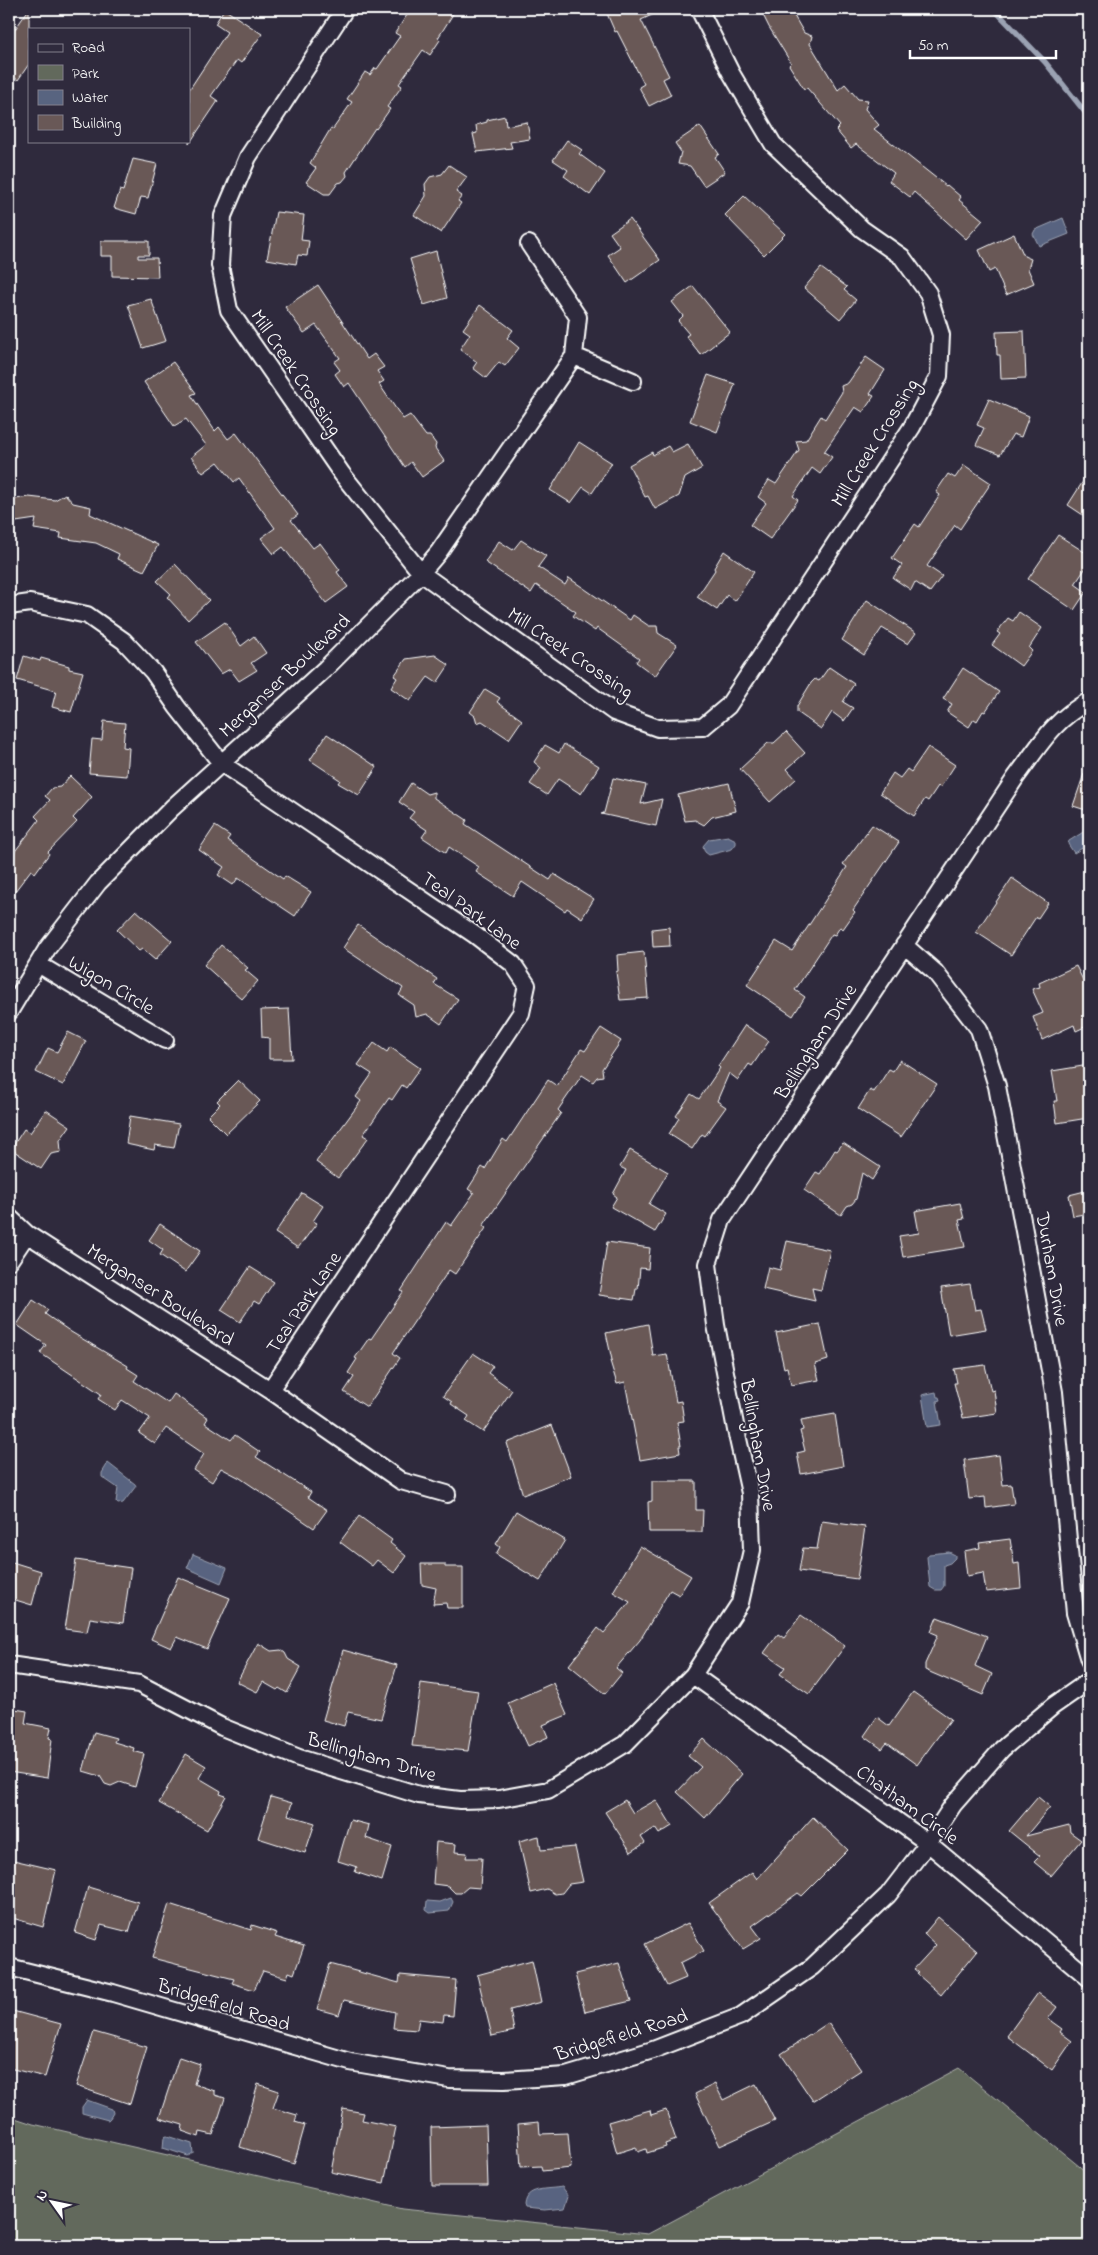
<svg xmlns="http://www.w3.org/2000/svg" width="1098" height="2255" viewBox="0 0 1098 2255" font-family="'Indie Flower',sans-serif">
<style>
.green{fill:#62695c;stroke:#b0b4ae}
.water{fill:#586480;stroke:#9ba2b3}
.lines{fill:none;stroke-linecap:round;stroke-linejoin:round}
.stream{stroke:#9ba2b3;stroke-width:5.5}
.building{fill:#695857;stroke:#fff}
.minor-casing{stroke:#fff;stroke-width:20}
.minor{stroke:#2f2a3d;stroke-width:16}
.labels{text-anchor:middle;stroke-width:4;stroke-linejoin:round;paint-order:stroke}
.street-label{font-size:20px;fill:#fff;stroke:#2f2a3d}
</style>
<rect width="100%" height="100%" fill="#2f2a3d"/>
<filter id="ink" filterUnits="userSpaceOnUse"><feTurbulence type="fractalNoise" baseFrequency=".02" numOctaves="2"/><feDisplacementMap in="SourceGraphic" scale="10" xChannelSelector="R" yChannelSelector="G"/><feConvolveMatrix kernelMatrix="1 2 1 2 8 2 1 2 1" color-interpolation-filters="sRGB"/></filter>
<g filter="url(#ink)">
<!-- green -->
<path class="green" d="M959,2068L1085,2171L1089,2172V2246H9V2116L33,2124L402,2209L648,2234Z"/>
<!-- water -->
<path class="water" d="M1063,218L1069,234L1039,246L1033,234L1035,230Z
M1089,819V844L1074,853L1068,844L1069,841L1085,831Z
M728,836L736,840V844L732,849L709,855L705,852L703,846L709,839Z
M936,1392L937,1397H939L940,1400L937,1401L941,1425L927,1427L922,1395Z
M108,1463L135,1484L136,1486L123,1503L118,1504L116,1502L118,1488L102,1477V1473Z
M949,1552L955,1555V1558L950,1563L944,1565V1586L941,1590H935L930,1587L927,1557L929,1554Z
M193,1554L227,1568L221,1583L187,1568Z
M451,1898L453,1902L449,1911L430,1913L426,1910L427,1901L440,1902Z
M87,2100L112,2109L113,2113L110,2118L108,2120L82,2113V2107Z
M167,2136L192,2144L193,2153L188,2156L163,2148L164,2137Z
M562,2187L569,2196L565,2208L545,2210L525,2208L524,2205C526,2186 547,2190 562,2187Z"/>
<g class="lines">
<!-- stream -->
<path class="stream" d="M994,9L1045,62L1089,117"/>
</g>
<!-- building -->
<path class="building" d="M29,9V64L18,80L9,74V38Z
M224,9L262,34L241,63L237,60L211,96L218,101L189,144V90L227,32L215,24Z
M411,9H445L453,14L438,38L440,40L430,55L423,50L399,84L402,86L387,107L390,109L376,129L375,128L346,172L347,176L342,182L338,183L330,194H324L306,182L316,168L310,163L331,128L333,129L352,102L347,99L365,72L370,75L375,68L377,69L400,36L395,33Z
M605,9H665L641,20L669,76L663,79L671,95L649,106L639,87L644,84L617,31L615,32Z
M760,9H790L804,33L812,36L810,44L838,90L845,84L858,99L868,100L865,109L879,125L874,129L946,186L947,185L961,197L959,200L983,220L966,239L914,192L910,197L889,181L894,173L856,144L851,148L836,130L840,126L807,88L804,89L789,65L791,63L769,27Z
M505,116L506,126L527,122L530,139L510,142L512,148L477,152L473,134L477,133L476,125L487,122V120Z
M700,126L719,154L715,157L725,172L704,186L690,166L678,164L681,152L675,143Z
M567,140L582,150L579,154L605,173L590,195L564,176L568,170L553,160Z
M133,159L157,164L148,198L141,197L136,214L114,208L120,190L123,191Z
M449,165L467,177L456,192L462,196L458,201L461,203L441,233L414,215L426,196L425,184L430,177L442,174Z
M744,196L785,234L764,255L725,215Z
M276,212L304,215L301,240L309,241L307,256L298,255L296,264L267,259Z
M630,219L660,260L627,283L608,255L620,247L610,233Z
M1014,234L1024,256L1031,259L1028,269L1034,283L1006,295L995,269L989,272L979,250Z
M101,241H149V255H138V258H157L158,277L112,276V256H101Z
M436,251L447,298L424,305L410,259Z
M821,268L847,287L844,290L856,300L840,319L804,288Z
M318,285L367,359L374,354L384,367L377,371L384,381L379,384L403,419L410,415L426,436H430L436,444L435,448L444,461L422,477L411,462L405,467L349,383L344,387L335,374L340,370L334,362L340,358L316,325L304,333L285,307Z
M693,286L730,332L701,355L686,336L689,334L678,321L683,316L672,302Z
M151,299L166,341L143,348L128,305Z
M480,305L513,330L507,338L519,348L505,366L499,362L486,378L473,368L477,362L460,349L470,334L463,329Z
M1024,331L1026,378L1001,379L1000,355H997L996,332Z
M866,357L885,370L870,394L874,396L863,412L855,407L824,452L832,457L820,474L812,468L793,496L798,500L770,539L750,525L766,503L758,497L769,480L776,484L799,450L796,441L806,440L821,416L825,419L842,392L841,386L848,383Z
M173,362L196,393L191,395L215,431L219,427L228,439L236,433L298,515L291,520L313,548L320,543L340,570L337,572L348,587L326,603L283,547L274,554L261,538L275,528L239,478L234,482L218,462L203,473L191,457L206,445L186,419L174,426L144,382Z
M708,375L735,384L717,432L690,421Z
M989,399L1029,416L1021,437L1013,434L1000,455L976,445L984,428L977,425Z
M579,442L612,463L592,493L583,487L571,503L550,490Z
M688,444L702,468L685,478L679,496L655,509L648,496L645,497L629,465L652,452L653,455L668,446L672,452Z
M964,465L991,483L960,529L955,525L927,566L942,576L930,592L915,582L911,590L893,578L902,565L892,558L915,524L919,527L940,495L936,492L948,474L955,478Z
M1089,472V519L1068,505Z
M65,494L73,503L91,507L90,514L158,545L144,571L117,559L119,554L96,543L60,538L61,533L34,529L36,519L9,523V500L29,497L55,500Z
M1058,535L1089,555V563L1075,584L1086,592L1074,610L1028,579Z
M521,540L546,556L538,567L565,585L569,578L630,620L633,615L649,626H657L658,633L677,645L655,676L636,662L639,658L597,628L595,631L573,616L576,612L536,585L531,593L485,562L499,541L513,550Z
M724,551L754,572L735,601L727,595L717,610L697,597L715,570L714,568Z
M175,564L209,600L188,620L167,597L171,594L157,581Z
M867,600L916,633L908,644L882,628L864,655L842,640Z
M1019,612L1042,628L1029,648L1032,651L1021,666L992,645L1000,634L997,632L1008,618L1013,621Z
M225,622L241,646L254,636L266,653L251,663L257,670L239,681L230,669L221,674L196,642Z
M435,655L449,665L437,683L428,677L410,701L391,688L397,678L394,676L406,659Z
M24,656L40,661L41,658L69,666V669L83,672L71,712L52,707L56,691L17,680Z
M829,667L854,684L843,702L853,708L844,721L832,712L821,729L797,712V706L811,683L815,679L819,681Z
M963,668L999,692L985,712L983,711L977,721L974,719L969,727L947,712L952,704L943,699Z
M485,689L500,698L497,702L522,720L509,739L482,721L477,723L475,716L470,712Z
M104,721L125,723L123,747L129,748L127,776L89,773L92,739L102,740Z
M786,732L805,753L787,769L796,779L770,802L740,769L768,743H774Z
M327,734L377,767L359,795L338,783L340,780L310,760Z
M564,744L599,766L581,794L558,779L547,795L530,784L541,768L534,762L545,745L559,753Z
M928,747L955,765L940,788L938,786L928,801L925,799L914,816L880,793L893,773L900,778L907,769L911,772Z
M1087,765H1089V811L1073,806Z
M70,776L92,797L73,818L77,822L48,852L49,854L35,873L31,870L9,899V859L39,820L35,816L50,800L45,796L52,788L60,787Z
M613,778L646,785L641,804L662,799L656,826L601,814L604,813Z
M411,783L427,794L434,792V798L467,820L465,824L550,880L554,874L594,899L582,918L567,908L565,911L522,882L513,896L476,872L479,867L449,847L446,853L422,837L427,830L409,818L414,812L399,802Z
M729,783L736,811L712,817L704,825L695,820L685,821L678,795Z
M872,825L899,842L853,910L855,912L843,929L840,927L835,935L832,934L795,990L805,997L793,1016L747,985L776,941L792,951L847,867L843,864Z
M215,826L230,836L227,840L283,879L285,876L311,892L295,916L238,878L233,885L218,875L224,867L199,850Z
M1012,878L1048,903L1038,918L1036,917L1011,955L976,932Z
M136,910L172,941L155,960L142,949L139,951L117,930Z
M358,925L437,979L434,984L458,999L441,1024L427,1014L416,1017L414,1005L399,995L403,988L343,948Z
M669,927L670,946L653,947L652,929Z
M221,945L248,968L245,970L258,981L242,999L204,965Z
M644,952L648,998L620,1000L616,972L618,971L617,955Z
M1076,966L1089,992V1025L1076,1031L1074,1025L1042,1040L1033,1017L1043,1013L1032,989L1040,987L1039,983Z
M289,1009L292,1059H269V1038L262,1037L261,1010Z
M745,1025L769,1041L752,1066L749,1064L738,1080L729,1073L717,1101L726,1107L705,1136L702,1134L692,1149L669,1134L679,1118L676,1116L691,1094L699,1099L720,1068L718,1066Z
M601,1028L621,1041L602,1069L603,1076L597,1077L593,1082L582,1075L558,1110L561,1113L483,1226L486,1228L455,1274L449,1270L393,1353L400,1358L367,1407L344,1392L354,1377L348,1373L357,1359L355,1358L369,1338L371,1339L403,1292L401,1291L446,1222L451,1226L474,1193L468,1189L482,1167L485,1169L503,1139L507,1142L548,1080L557,1086L581,1049L585,1051Z
M68,1032L86,1041L63,1085L36,1072L48,1048L57,1052Z
M374,1043L387,1052L390,1047L420,1068L406,1088L402,1085L392,1100L389,1098L363,1135L368,1138L338,1178L316,1162L361,1101L356,1097L372,1074L358,1065Z
M900,1060L937,1084L901,1137L858,1109L870,1090L874,1092L889,1069L893,1071Z
M1089,1065L1088,1118L1057,1123L1054,1101H1057L1052,1071Z
M238,1080L260,1101L226,1134L208,1116L220,1104L217,1101Z
M46,1110L70,1126L60,1140L61,1152L51,1154L41,1169L11,1149L24,1129L30,1133Z
M130,1116L179,1124L174,1148L155,1145L154,1150L126,1144Z
M843,1143L880,1167L872,1180L862,1173L856,1199L852,1204L847,1206L841,1215L804,1190L816,1172L820,1174L835,1150L837,1151Z
M630,1150L668,1172L649,1204L666,1214L655,1232L611,1207L617,1197L613,1194L626,1170L620,1167Z
M1089,1190V1213L1073,1216L1069,1195Z
M302,1193L323,1206L313,1221L317,1223L298,1248L275,1233Z
M960,1203L964,1219L959,1220L965,1247L903,1257L899,1236L919,1233L915,1211Z
M160,1224L200,1251L185,1272L160,1255L163,1250L149,1240Z
M787,1241L830,1250L821,1290L812,1288L815,1301L763,1289L768,1267L780,1270Z
M607,1242L650,1248L648,1269L640,1268L638,1289H636L634,1300L599,1295Z
M250,1267L274,1282L259,1304L254,1301L240,1322L221,1310Z
M970,1284L975,1310L981,1309L986,1329L949,1335L941,1288Z
M33,1300L48,1310L45,1314L71,1332L128,1366L127,1368L138,1375L134,1381L168,1403L174,1394L208,1418L205,1423L231,1440L235,1435L260,1452L256,1457L311,1492L308,1497L327,1510L314,1528L240,1478L221,1468L212,1482L194,1470L204,1454L166,1428L155,1444L139,1433L150,1418L122,1400L115,1410L98,1399L101,1394L40,1353L46,1345L17,1325Z
M648,1324L653,1356L667,1354L676,1402L681,1401L684,1421L677,1422L681,1446H679L680,1453L640,1460L625,1382L617,1384L610,1361L612,1360L606,1333Z
M820,1324L828,1360L815,1364L819,1380L791,1385L787,1367L784,1368L776,1333Z
M473,1353L493,1366L488,1373L512,1390L483,1432L466,1421L469,1416L451,1404L452,1402L443,1396Z
M985,1365L991,1391L994,1390L997,1413L963,1418L954,1383H957L954,1369Z
M835,1414L843,1466L801,1474L797,1453L805,1451L800,1431L803,1430L801,1420Z
M552,1425L571,1476L523,1495L507,1443Z
M999,1455L1003,1485L1011,1484L1014,1504L986,1508L985,1497L969,1499L964,1460Z
M652,1481H696V1510H703L702,1532H649L648,1502L652,1501Z
M516,1511L565,1540L540,1581L496,1554L500,1547L496,1544Z
M359,1516L392,1540L390,1543L406,1556L394,1573L377,1560L372,1566L340,1542Z
M822,1521L865,1527L857,1579L799,1571L803,1548L817,1549Z
M1010,1539L1014,1564L1019,1563L1021,1588L986,1592L983,1573L967,1576L964,1551L980,1548L979,1543Z
M640,1546L691,1576L679,1595L670,1590L640,1640L616,1668L622,1673L605,1694L569,1665L598,1628L604,1633L630,1602L613,1592Z
M76,1560L131,1568L123,1623L90,1618L87,1632L65,1629Z
M9,1561L41,1571L32,1605L9,1598Z
M421,1564H445V1567H463V1608H447L446,1603L433,1604L436,1588L422,1585Z
M178,1577L230,1598L207,1649L177,1637L171,1648L151,1639Z
M801,1615L845,1646L809,1694L780,1674L785,1667L764,1653L778,1634L784,1638Z
M937,1617L987,1636L975,1666L992,1674L983,1695L925,1670V1664L938,1635L931,1632Z
M258,1643L271,1651L281,1650L285,1653L288,1659L301,1667L287,1693L279,1688L277,1690L263,1682L257,1692L237,1682Z
M343,1650L397,1665L381,1719L348,1712L344,1726L323,1720Z
M421,1683L478,1691L468,1751L412,1746Z
M553,1683L567,1715L543,1725L548,1737L528,1746L508,1703Z
M913,1692L951,1719L917,1765L887,1743L882,1749L864,1736L877,1717L889,1726Z
M9,1708L27,1711L25,1723L51,1728L49,1738L52,1739L47,1778L9,1772Z
M94,1732L116,1738L114,1742L134,1748L133,1751L144,1754L135,1787L120,1782L111,1786L105,1784L100,1776L83,1771Z
M704,1739L742,1774L705,1818L677,1792L701,1767L688,1756Z
M186,1754L206,1766L199,1778L221,1791L220,1794L226,1796L207,1830L159,1803Z
M271,1797L292,1803L288,1815L315,1823L305,1853L258,1838Z
M1038,1797L1050,1807L1026,1836L1069,1825L1070,1832L1081,1840L1051,1876L1034,1862L1040,1856L1009,1831Z
M625,1800L633,1813L656,1800L672,1826L659,1834L655,1828L641,1837L645,1843L631,1852L605,1812Z
M813,1817L848,1850L802,1896L798,1893L752,1926L761,1938L743,1949L709,1903L752,1872L757,1879Z
M350,1820L369,1825L366,1838L392,1847L382,1881L355,1872L357,1867L338,1861Z
M539,1836L541,1850L575,1847L583,1882L569,1884L562,1893L555,1894L547,1889L531,1893L519,1841Z
M436,1842L456,1844L455,1852L467,1853L466,1858H482L480,1888L468,1887L461,1893H455L448,1886L433,1884Z
M9,1859L56,1870L43,1927L9,1917Z
M88,1887L138,1902L129,1932L101,1925L96,1940L75,1933Z
M169,1904L251,1930L252,1925L277,1933L275,1937L304,1946L294,1974L289,1972L287,1978L263,1971L254,1990L232,1983L234,1979L152,1958Z
M938,1917L977,1951L941,1995L917,1974L919,1973L914,1969L936,1945L924,1934Z
M688,1923L704,1951L680,1963L686,1978L667,1986L645,1944Z
M532,1960L541,2002L510,2010L514,2031L492,2036L477,1975Z
M619,1963L631,2001L585,2012L575,1974Z
M330,1964L399,1983L400,1975L456,1980L453,2016L444,2015L443,2022L419,2019L417,2030L393,2028L395,2012L344,2000L339,2015L317,2009Z
M1038,1993L1057,2007L1048,2019L1062,2029L1060,2032L1072,2041L1052,2070L1007,2036Z
M9,2010L61,2024L45,2077L9,2068Z
M828,2023L861,2070L813,2101L781,2054Z
M94,2032L147,2047L130,2104L76,2086Z
M179,2057L200,2064L194,2084L215,2091V2095L225,2098L213,2135L200,2132L199,2137L182,2131L183,2125L159,2118Z
M258,2084L279,2091L273,2108L297,2115L295,2122L305,2125L294,2164L240,2147Z
M715,2084L723,2100L756,2084L775,2121L720,2146L695,2094Z
M343,2109L364,2113L362,2120L396,2127L384,2183L331,2172Z
M650,2110L651,2115L666,2110L676,2140L665,2144L666,2147L647,2153L646,2149L638,2152L636,2147L617,2153L608,2122Z
M539,2122L540,2134L568,2133L571,2168L542,2171L541,2166L521,2167L518,2124Z
M486,2125L488,2186H432L431,2127Z"/>
<g class="lines">
<defs>
<path id="minor" d="M345,9L248,157L223,216L220,265L229,310L342,474L421,573L614,712L658,728L703,727L728,706L912,427L939,376L941,335L928,293L902,257L862,229L773,144L731,73L699,9
M574,356L633,381
M9,606L30,603L87,615L124,641L153,672L177,707L221,763L475,935L513,964L527,985L521,1013L270,1390
M904,945L935,972L979,1029L997,1086L1054,1392L1075,1613L1089,1660
M38,964L165,1040
M9,1012L47,949L98,883L172,808L325,669L421,573L438,553L574,356L578,317L529,244
M9,1217L27,1234L270,1390L401,1481L447,1494
M9,1261L27,1234
M9,1665L139,1684L222,1727L299,1758L419,1795L460,1800L499,1799L548,1790L625,1744L693,1675L740,1603L752,1550L750,1493L736,1430L716,1325L708,1264L722,1220L1016,777C1040,745 1053,720 1089,701
M693,1675L928,1843L1089,1978
M9,1967L113,1993L350,2062L449,2079L504,2080L566,2076L653,2050L741,2016L812,1967L888,1895L928,1843L953,1805L1002,1749L1053,1706L1089,1681"/>
</defs>
<!-- minor casing -->
<use href="#minor" class="minor-casing"/>
<!-- minor -->
<use href="#minor" class="minor"/>
</g>
</g>
<g class="labels">
<!-- street labels -->
<g class="street-label">
<text transform="translate(297 372) rotate(56)" y="7">Mill Creek Crossing</text>
<text transform="translate(874 442) rotate(-58)" y="7">Mill Creek Crossing</text>
<text transform="translate(571 652) rotate(34)" y="7">Mill Creek Crossing</text>
<text transform="translate(284 675) rotate(-43)" y="7">Merganser Boulevard</text>
<text transform="translate(472 910) rotate(36)" y="7">Teal Park Lane</text>
<text transform="translate(112 984) rotate(31)" y="7">Wigon Circle</text>
<text transform="translate(815 1041) rotate(-57)" y="7">Bellingham Drive</text>
<text transform="translate(1053 1269) rotate(80)" y="7">Durham Drive</text>
<text transform="translate(161 1294) rotate(33)" y="7">Merganser Boulevard</text>
<text transform="translate(303 1302) rotate(-56)" y="7">Teal Park Lane</text>
<text transform="translate(759 1445) rotate(80)" y="7">Bellingham Drive</text>
<text transform="translate(372 1756) rotate(16)" y="7">Bellingham Drive</text>
<text transform="translate(908 1804) rotate(36)" y="7">Chatham Circle</text>
<text transform="translate(224 2004) rotate(17)" y="7">Bridgefield Road</text>
<text transform="translate(621 2034) rotate(-17)" y="7">Bridgefield Road</text>
</g>
</g>
<!-- margin -->
<rect width="1098" height="2255" fill="none" stroke="#2f2a3d" stroke-width="30"/>
<rect x="15" y="15" width="1068" height="2225" fill="none" stroke="#fff" stroke-width="2" filter="url(#ink)"/>
<!-- legend -->
<rect x="28" y="28" width="162" height="115" fill="#2f2a3d" stroke="#827f8b"/>
<rect x="38" y="44" width="25" height="8" fill="#2f2a3d" stroke="#827f8b"/>
<text x="72" y="52" font-size="15" fill="#ffffff">Road</text>
<rect x="38" y="65" width="25" height="15" fill="#62695c" stroke="#827f8b"/>
<text x="72" y="78" font-size="15" fill="#ffffff">Park</text>
<rect x="38" y="90" width="25" height="15" fill="#586480" stroke="#827f8b"/>
<text x="72" y="102" font-size="15" fill="#ffffff">Water</text>
<rect x="38" y="115" width="25" height="15" fill="#695857" stroke="#827f8b"/>
<text x="72" y="128" font-size="15" fill="#ffffff">Building</text>
<!-- north arrow -->
<g transform="translate(52 2202) rotate(303)" stroke="#2f2a3d" stroke-width="4" paint-order="stroke">
<path d="M0-4L9 19L0 12L-9 19Z" fill="#ffffff"/>
<text y="-8" font-size="14" font-weight="bold" text-anchor="middle" fill="#ffffff">N</text>
</g>
<!-- scale -->
<path d="M910 50v8h146v-8" fill="none" stroke="#ffffff" stroke-width="2.5"/>
<text x="918" y="50" font-size="15" fill="#ffffff" stroke="#2f2a3d" stroke-width="4" paint-order="stroke">50 m</text>
</svg>
